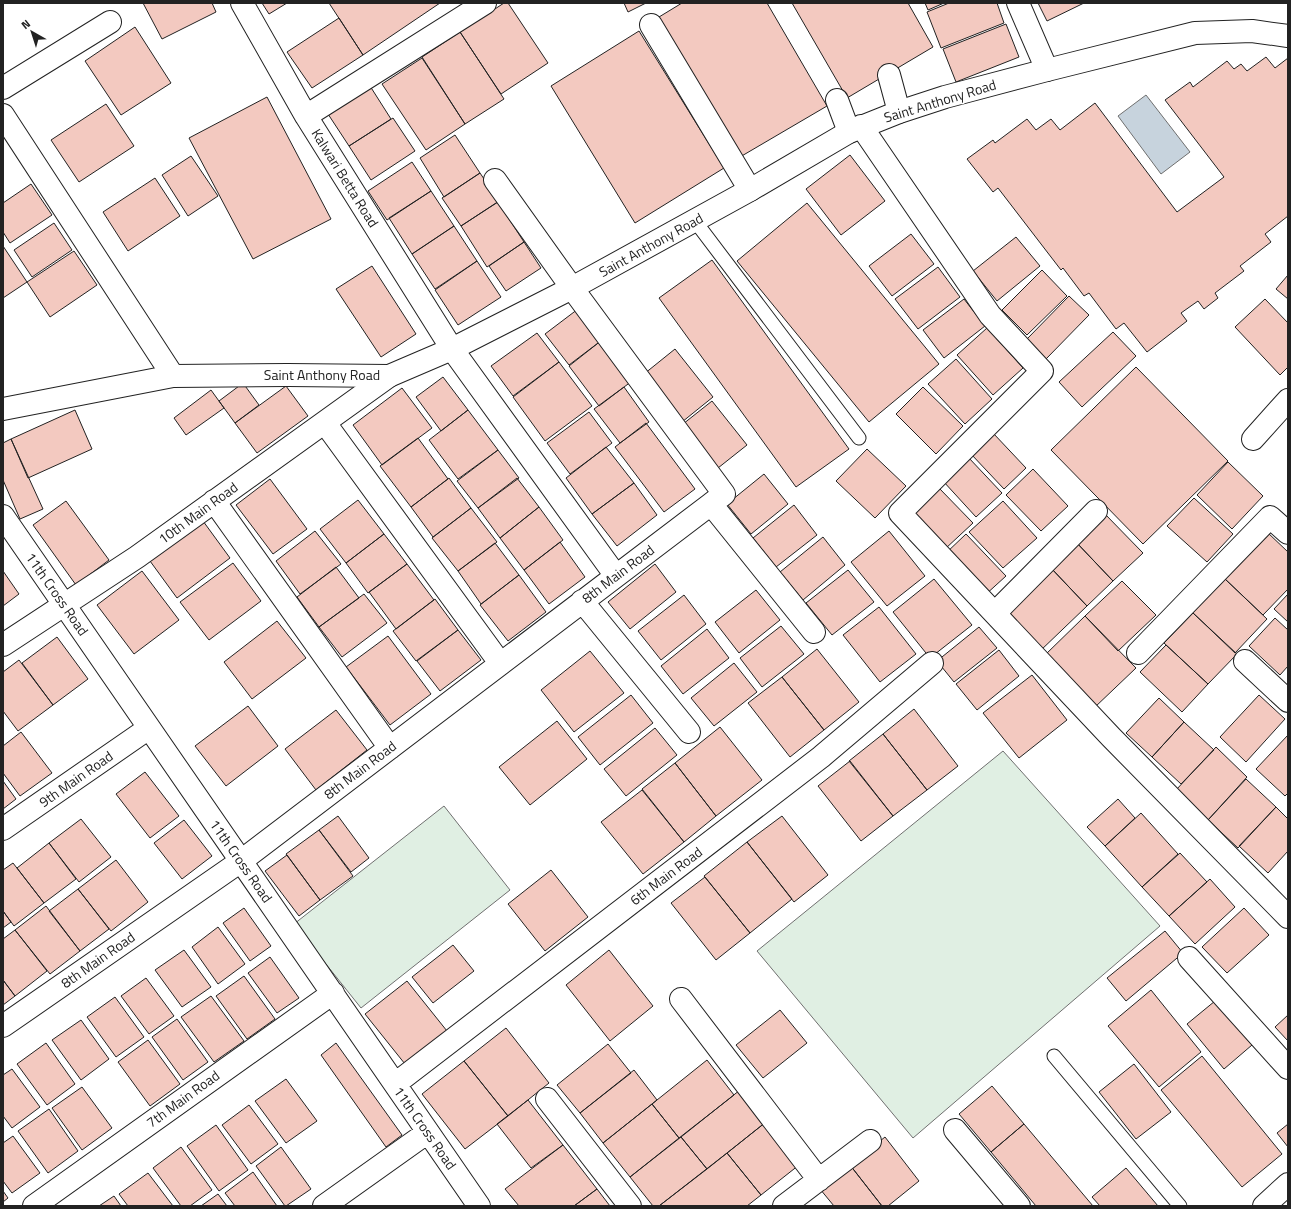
<svg xmlns="http://www.w3.org/2000/svg" width="1291" height="1209" viewBox="0 0 1291 1209" font-family="'Titillium Web',sans-serif">
<style>
.green{fill:#e0efe3;stroke:#6f6f6f}
.water{fill:#c7d3dd;stroke:#6f6f6f}
.building{fill:#f3c9c0;stroke:#222}
.lines{fill:none;stroke-linecap:round;stroke-linejoin:round}
.lane-casing{stroke:#222;stroke-width:15}
.street-casing{stroke:#222;stroke-width:24}
.secondary-casing{stroke:#222;stroke-width:24}
.lane{stroke:#fff;stroke-width:13}
.street{stroke:#fff;stroke-width:22}
.secondary{stroke:#fff;stroke-width:22}
.labels{text-anchor:middle;stroke-width:3;stroke-linejoin:round;paint-order:stroke}
.street-label{font-size:14px;fill:#222;stroke:#fff}
</style>
<rect width="100%" height="100%" fill="#fff"/>
<!-- green -->
<path class="green" d="M1003,751L1160,926L913,1138L757,951Z
M444,806L510,890L361,1008L294,924Z"/>
<!-- water -->
<path class="water" d="M1146,95L1190,152L1161,174L1118,116Z"/>
<!-- building -->
<path class="building" d="M143,3H212L216,12L162,39Z
M262,3H287L269,14Z
M329,3H440L363,55Z
M504,3H508L548,63L501,94L460,32Z
M624,3H646L628,12Z
M682,3H767L827,106L740,157L659,17Z
M792,3H908L933,47L847,98Z
M925,3H944L928,10Z
M949,3H997L1004,23L941,48L927,12Z
M1038,3H1084L1047,21Z
M339,18L363,55L312,88L287,52Z
M1006,24L1019,57L956,82L943,49Z
M135,27L171,83L121,115L85,61Z
M639,31L724,168L635,223L551,86Z
M460,32L504,99L465,124L422,57Z
M1266,57L1275,68L1288,58V216L1265,234L1271,242L1240,266L1244,271L1215,293L1218,298L1204,309L1198,301L1181,313L1187,321L1147,352L1124,323L1116,329L1089,293L1084,296L1063,268L1061,270L998,188L993,192L967,159L993,140L995,143L1027,119L1036,130L1051,119L1060,130L1095,103L1177,212L1224,177L1165,100L1190,82L1193,87L1227,61L1234,69L1241,64L1247,71Z
M422,58L465,124L426,150L382,84Z
M370,86L391,119L349,146L328,114Z
M267,97L331,219L253,259L189,138Z
M106,104L134,146L79,182L51,140Z
M393,118L415,151L371,180L349,146Z
M455,135L480,173L444,197L420,158Z
M850,155L885,201L841,235L806,189Z
M191,156L218,196L188,216L162,175Z
M412,162L431,191L387,220L368,191Z
M480,173L499,201L461,226L442,198Z
M155,178L180,216L128,251L103,212Z
M31,184L52,215L10,243L3,232V203Z
M431,191L454,226L412,254L389,218Z
M498,202L524,242L487,267L461,226Z
M807,203L939,364L869,422L737,261Z
M54,223L72,250L32,277L14,250Z
M454,226L477,261L435,289L412,254Z
M911,234L934,264L892,296L869,266Z
M1016,237L1040,266L997,301L973,271Z
M524,242L541,268L506,291L489,266Z
M3,246L27,282L3,298Z
M74,251L97,285L50,317L27,282Z
M712,260L849,449L796,487L659,298Z
M477,261L501,297L458,325L435,290Z
M372,266L416,334L381,357L336,289Z
M938,267L960,297L918,329L895,299Z
M1042,270L1067,296L1027,335L1002,310Z
M1288,275V299L1276,289Z
M1069,296L1089,315L1046,359L1027,339Z
M964,299L985,326L944,358L923,330Z
M1265,299L1288,323V367L1280,375L1235,327Z
M578,309L602,340L569,365L545,334Z
M987,328L1023,368L993,395L957,355Z
M1113,332L1136,356L1082,407L1059,382Z
M537,333L559,362L513,396L491,366Z
M602,340L632,381L599,406L569,366Z
M675,349L713,397L682,422L644,374Z
M956,359L992,399L965,424L928,384Z
M559,362L592,406L545,441L513,397Z
M1136,367L1228,461L1143,544L1051,450Z
M443,377L468,410L441,431L416,397Z
M243,383L259,405L235,423L219,401Z
M286,386L308,416L257,453L235,423Z
M624,387L649,422L620,443L594,409Z
M923,387L963,426L936,454L896,414Z
M402,388L432,428L382,465L353,425Z
M211,390L224,408L186,435L174,418Z
M712,401L747,445L718,468L683,424Z
M75,410L92,449L28,478L11,439Z
M468,410L498,450L458,479L429,440Z
M589,412L612,443L570,474L547,443Z
M646,423L695,489L664,512L615,447Z
M993,433L1026,468L1004,489L971,454Z
M418,438L448,479L411,507L380,466Z
M11,439L43,509L20,519L3,480V443Z
M606,447L634,483L592,514L566,478Z
M867,449L906,486L875,518L836,481Z
M498,450L519,478L478,508L457,481Z
M968,457L1002,493L976,517L943,481Z
M1228,462L1263,496L1232,529L1197,495Z
M1033,469L1068,506L1041,531L1006,495Z
M764,474L788,504L751,534L727,504Z
M449,478L471,508L433,537L411,507Z
M517,478L539,507L500,538L478,508Z
M270,479L307,529L273,554L236,505Z
M634,483L657,515L617,546L592,514Z
M939,488L973,523L945,549L912,514Z
M1194,498L1233,534L1207,562L1167,526Z
M358,500L384,534L346,563L320,529Z
M66,501L109,560L76,585L33,525Z
M1003,501L1037,538L1003,568L969,532Z
M794,505L817,535L776,567L753,538Z
M539,507L563,540L524,570L500,538Z
M471,508L497,542L458,571L432,538Z
M1104,513L1143,553L1113,581L1075,541Z
M203,521L230,558L177,598L150,561Z
M315,531L341,564L300,594L276,561Z
M889,531L925,576L887,606L851,562Z
M1267,532L1288,552V589L1263,615L1224,578Z
M384,534L407,564L368,593L346,563Z
M966,534L1006,576L984,596L945,554Z
M823,537L845,565L803,600L780,572Z
M1075,541L1113,581L1087,606L1049,566Z
M560,542L585,577L549,604L524,570Z
M495,543L519,575L481,604L458,571Z
M233,563L261,601L209,640L180,602Z
M407,564L434,600L396,629L369,592Z
M655,564L676,592L630,629L608,602Z
M336,567L359,598L319,627L297,597Z
M1052,569L1087,606L1039,652L1004,615Z
M848,570L874,602L832,635L806,603Z
M3,571L19,594L3,606Z
M142,571L179,620L134,654L97,605Z
M519,575L546,612L508,641L480,605Z
M1224,578L1267,619L1235,653L1191,611Z
M934,579L972,625L930,658L893,612Z
M1122,581L1156,615L1118,651L1085,616Z
M756,590L780,620L739,653L715,622Z
M364,594L387,623L342,657L319,627Z
M1288,594V622L1274,609Z
M684,595L706,624L661,660L638,631Z
M435,599L458,630L416,661L393,631Z
M879,607L916,654L880,682L843,635Z
M1193,613L1237,654L1208,684L1164,643Z
M1085,616L1136,668L1094,708L1044,656Z
M1275,618L1288,630V666L1280,675L1249,646Z
M277,621L306,658L252,699L224,662Z
M781,626L804,654L762,687L740,658Z
M979,627L997,648L954,682L937,661Z
M707,629L729,658L683,694L661,666Z
M458,630L481,660L440,691L417,661Z
M388,636L431,694L390,725L346,667Z
M57,637L88,679L53,705L22,663Z
M1166,645L1208,684L1182,712L1140,672Z
M817,649L859,702L824,730L782,677Z
M999,650L1019,676L977,710L956,684Z
M590,651L624,693L574,732L541,690Z
M19,660L53,705L18,731L3,711V672Z
M734,663L757,692L714,726L691,698Z
M1032,675L1067,720L1019,758L983,713Z
M782,677L824,730L790,757L748,703Z
M631,695L653,723L600,765L578,737Z
M1259,695L1285,719L1246,762L1220,737Z
M1159,698L1184,722L1152,757L1126,733Z
M248,706L278,746L226,786L195,746Z
M914,709L958,766L927,790L883,734Z
M336,710L367,750L316,790L285,749Z
M557,721L587,759L530,805L499,767Z
M1184,722L1214,750L1181,784L1152,757Z
M720,727L762,780L716,816L675,763Z
M655,728L677,755L626,796L604,769Z
M21,732L52,773L20,796L3,773V746Z
M883,734L927,790L893,816L849,761Z
M1288,735V793L1285,796L1256,769Z
M1216,747L1247,777L1208,820L1176,790Z
M850,761L893,816L861,841L818,786Z
M675,763L716,816L684,842L642,789Z
M145,772L179,816L150,838L116,794Z
M1246,779L1276,807L1238,848L1208,820Z
M3,781L16,799L3,809Z
M642,790L684,842L643,874L601,822Z
M1118,799L1135,818L1105,846L1087,827Z
M1276,807L1288,819V851L1268,873L1239,846Z
M1141,813L1178,854L1142,887L1105,846Z
M338,816L369,858L351,872L319,830Z
M782,816L828,875L794,902L747,842Z
M81,819L111,857L79,882L49,843Z
M184,820L212,856L182,879L154,843Z
M319,830L353,876L320,900L286,854Z
M747,842L792,899L750,933L704,876Z
M49,843L76,879L44,903L17,868Z
M1180,853L1207,882L1169,916L1142,887Z
M287,855L320,900L299,916L265,871Z
M116,860L148,902L111,931L78,889Z
M13,863L44,903L14,926L3,911V870Z
M551,870L588,917L545,951L508,904Z
M705,877L750,933L716,960L671,903Z
M1210,879L1235,907L1195,944L1169,916Z
M78,889L109,929L80,951L49,911Z
M46,906L80,951L50,974L15,930Z
M244,908L271,946L250,961L223,923Z
M1244,908L1269,935L1227,973L1202,947Z
M3,911L11,922L3,928Z
M218,927L245,964L218,984L192,947Z
M15,930L47,971L15,996L3,980V939Z
M1165,931L1183,953L1126,1001L1107,978Z
M453,945L474,971L433,1003L412,977Z
M184,950L211,987L182,1007L155,970Z
M609,950L653,1006L610,1041L566,985Z
M270,957L299,998L277,1013L248,973Z
M244,976L275,1019L247,1039L216,996Z
M146,978L174,1016L149,1034L121,996Z
M3,980L15,996L3,1005Z
M407,981L447,1031L405,1064L365,1014Z
M1151,990L1201,1052L1159,1087L1108,1026Z
M211,996L244,1041L214,1062L181,1017Z
M115,997L144,1037L116,1057L87,1017Z
M1215,1001L1252,1045L1224,1069L1187,1024Z
M780,1010L807,1043L763,1078L736,1045Z
M1288,1015V1041L1275,1027Z
M177,1019L208,1062L183,1080L152,1037Z
M81,1020L109,1059L81,1080L52,1040Z
M506,1028L549,1083L508,1116L464,1061Z
M148,1040L180,1084L150,1106L118,1062Z
M46,1043L75,1084L47,1105L17,1064Z
M336,1043L402,1135L386,1147L321,1055Z
M608,1044L631,1073L580,1113L557,1085Z
M1202,1056L1282,1154L1242,1187L1161,1090Z
M707,1060L734,1095L679,1138L652,1104Z
M464,1061L508,1116L465,1149L422,1094Z
M1134,1064L1171,1112L1136,1139L1099,1092Z
M12,1069L40,1107L12,1128L3,1116V1075Z
M634,1070L657,1100L603,1143L580,1113Z
M286,1079L317,1121L286,1143L255,1101Z
M992,1086L1024,1124L991,1152L959,1114Z
M82,1087L112,1128L82,1150L52,1108Z
M740,1090L766,1122L707,1169L681,1137Z
M528,1100L563,1145L531,1168L497,1124Z
M652,1104L679,1138L630,1177L603,1143Z
M249,1105L278,1144L251,1164L222,1125Z
M49,1109L78,1151L48,1173L18,1131Z
M766,1122L799,1165L761,1195L727,1153Z
M1024,1124L1093,1206H1036L991,1152Z
M1288,1124V1147L1277,1133Z
M216,1125L248,1170L219,1191L187,1146Z
M13,1136L40,1173L12,1193L3,1181V1143Z
M681,1137L707,1169L659,1206H653L630,1177Z
M885,1137L919,1181L888,1206H882L850,1165Z
M563,1145L597,1189L574,1206H519L505,1189Z
M181,1147L212,1190L190,1206H181L153,1168Z
M281,1147L311,1189L286,1206H285L256,1166Z
M727,1153L761,1195L747,1206H659Z
M850,1165L882,1206H834L820,1189Z
M1126,1168L1158,1206H1100L1092,1197Z
M253,1172L277,1206H235L225,1193Z
M148,1173L173,1206H128L119,1194Z
M597,1189L610,1206H574Z
M3,1191L8,1198L3,1202Z
M218,1194L227,1206H201Z
M114,1196L121,1206H99Z"/>
<g class="lines">
<defs>
<path id="lane" d="M695,221L859,438
M1054,1056L1180,1206"/>
<path id="street" d="M242,3L306,116L452,349L616,576
M1018,3L1047,70
M651,25L750,190
M889,75L899,112
M3,88L110,22
M837,100L849,132
M3,115L173,376
M306,116L485,3
M861,126L990,315L1042,371L900,513L1111,737L1288,917
M495,180L572,288L724,494L711,504L814,632
M325,423L500,663
M1253,439L1288,400
M214,501L390,748
M3,516L479,1206
M582,601L689,732
M995,613L1096,511
M3,645L137,557L389,376
M1138,653L1270,517L1288,533
M1245,661L1288,701
M3,829L149,728
M1189,958L1288,1068
M681,999L819,1180
M3,1026L241,861L711,504
M395,1084L821,757L932,663
M547,1099L630,1206
M955,1130L1019,1206
M34,1206L333,993
M324,1206L428,1132
M784,1206L870,1141
M1264,1206L1288,1184"/>
<path id="secondary" d="M3,409L173,376L288,375L389,376L452,349L572,288L750,190L849,132L899,112L945,97L1047,70L1195,33L1252,31L1288,36"/>
</defs>
<!-- lane casing -->
<use href="#lane" class="lane-casing"/>
<!-- street casing -->
<use href="#street" class="street-casing"/>
<!-- secondary casing -->
<use href="#secondary" class="secondary-casing"/>
<!-- lane -->
<use href="#lane" class="lane"/>
<!-- street -->
<use href="#street" class="street"/>
<!-- secondary -->
<use href="#secondary" class="secondary"/>
</g>
<g class="labels">
<!-- street labels -->
<g class="street-label">
<text transform="translate(940 101) rotate(-17)" y="5">Saint Anthony Road</text>
<text transform="translate(345 178) rotate(58)" y="5">Kalwari Betta Road</text>
<text transform="translate(651 245) rotate(-29)" y="5">Saint Anthony Road</text>
<text x="322" y="380">Saint Anthony Road</text>
<text transform="translate(198 513) rotate(-36)" y="5">10th Main Road</text>
<text transform="translate(618 574) rotate(-37)" y="5">8th Main Road</text>
<text transform="translate(57 594) rotate(55)" y="5">11th Cross Road</text>
<text transform="translate(360 770) rotate(-37)" y="5">8th Main Road</text>
<text transform="translate(76 779) rotate(-35)" y="5">9th Main Road</text>
<text transform="translate(241 861) rotate(55)" y="5">11th Cross Road</text>
<text transform="translate(666 876) rotate(-37)" y="5">6th Main Road</text>
<text transform="translate(98 960) rotate(-35)" y="5">8th Main Road</text>
<text transform="translate(183 1099) rotate(-36)" y="5">7th Main Road</text>
<text transform="translate(425 1128) rotate(55)" y="5">11th Cross Road</text>
</g>
</g>
<!-- border -->
<rect width="1291" height="1209" fill="none" stroke="#222222" stroke-width="8"/>
<!-- north arrow -->
<g transform="translate(32 32) rotate(321)" stroke="#ffffff" stroke-width="3" paint-order="stroke">
<path d="M0-3L7 15L0 10L-7 15Z" fill="#222222"/>
<text y="-6" font-size="11" font-weight="bold" text-anchor="middle" fill="#222222">N</text>
</g>
</svg>
